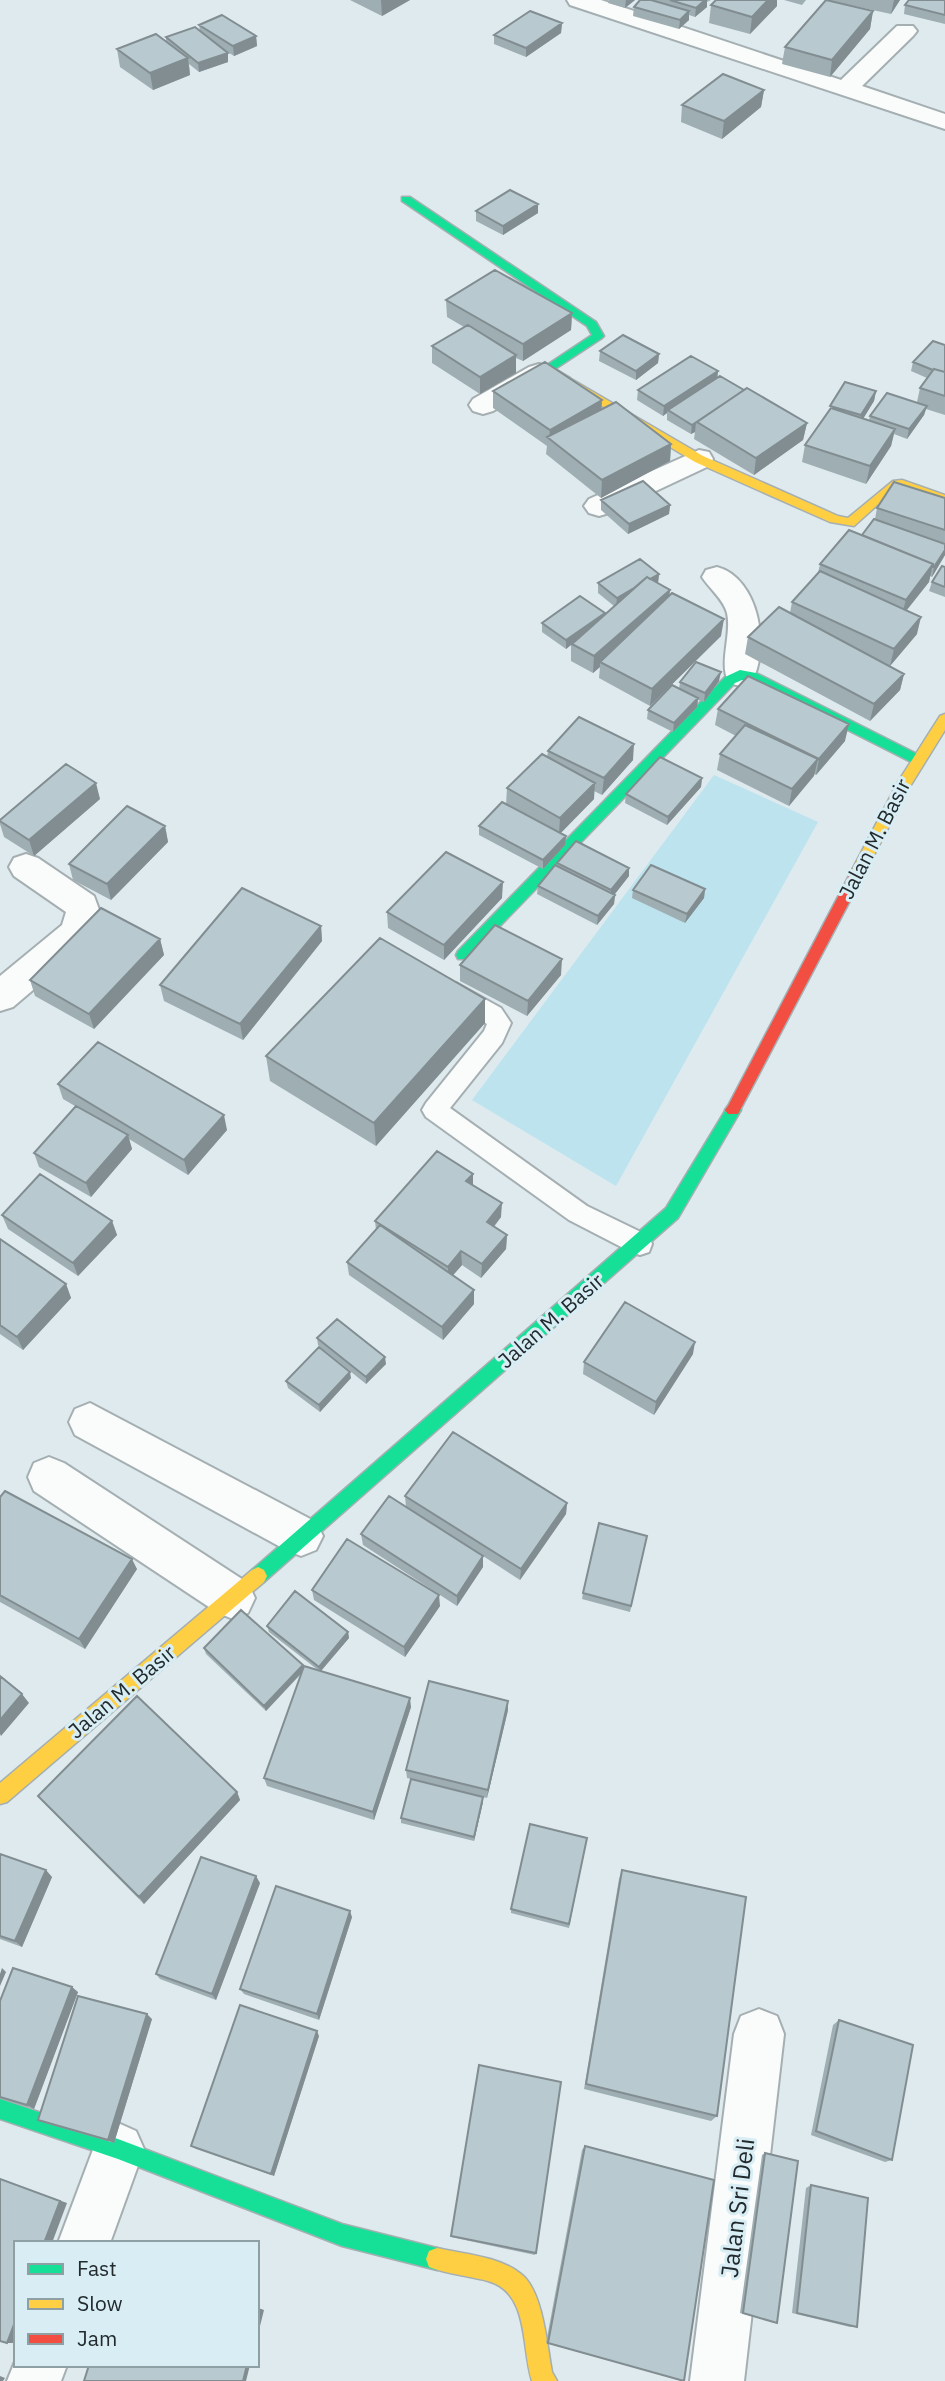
<svg xmlns="http://www.w3.org/2000/svg" width="945" height="2381" viewBox="0 0 945 2381" font-family="'IBM Plex Sans',sans-serif">
<style>
.green{fill:#bce3ee}
.lines{fill:none;stroke-linecap:round;stroke-linejoin:round}
.lane-casing{stroke:#a5afb2;stroke-width:4}
.street-casing{stroke:#a5afb2;stroke-width:4}
.fast-casing{stroke:#a5afb2;stroke-width:3}
.slow-casing{stroke:#a5afb2;stroke-width:3}
.jam-casing{stroke:#a5afb2;stroke-width:3}
.lane{fill:#fafcfc;fill-rule:evenodd}
.street{fill:#fafcfc;fill-rule:evenodd}
.fast{fill:#16e098;fill-rule:evenodd}
.slow{fill:#ffcf43;fill-rule:evenodd}
.jam{fill:#f24e42;fill-rule:evenodd}
.wall{fill:#9eaeb2}
.shaded-wall{fill:#818d91}
.building{fill:#b8cacf;stroke:#818d91;stroke-width:2}
.labels{text-anchor:middle;stroke-width:6;stroke-linejoin:round;paint-order:stroke}
.street-label{font-size:21px;fill:#222a2d;stroke:#d8eef4}
.near-street-label{font-size:24px;fill:#222a2d;stroke:#d8eef4}
</style>
<rect width="100%" height="100%" fill="#deeaee"/>
<!-- green -->
<path class="green" d="M714,775L818,822L616,1186L472,1100Z"/>
<g class="lines">
<defs>
<path id="lane" d="M456,983L501,1008L511,1023L502,1043L450,1108L587,1206L649,1236L652,1244L649,1252L640,1255L631,1252L569,1220L426,1117L422,1110L426,1103L484,1031L487,1024L448,998L445,992L448,986Z"/>
<path id="street" d="M567,0H601L841,80L897,26H913L917,31L913,36L862,86L945,114V129L570,5Z
M539,364L549,367L553,373L549,379L493,411L483,414L473,411L469,405L473,399L529,367Z
M699,450L709,452L713,459L709,466L609,513L599,516L589,513L584,506L589,499Z
M717,567C759,578 771,649 751,683L740,686L729,683C718,664 732,635 727,613C724,600 709,588 702,577L706,570Z
M26,854L38,858L94,896L101,915L87,944L13,1007L0,1011V976L62,925L66,912L14,876L9,867L14,858Z
M90,1403L316,1522L323,1536L316,1550L301,1556L286,1550L75,1435L69,1422L75,1409Z
M49,1457L64,1463L248,1583L255,1598L248,1613L233,1619L218,1613L34,1491L28,1477L34,1463Z
M759,2009L777,2016L784,2034L744,2381H690L734,2034L741,2016Z
M118,2123L136,2131L144,2149L110,2243H58L100,2131Z
M16,2359V2365H67L61,2381H7Z"/>
<path id="fast" d="M402,197H410L596,322L604,336L602,338L555,369L570,378V382H562L541,369L592,335L587,326L402,201Z
M740,670L756,673L921,756L923,759L921,762H911L749,680H742L735,683L468,959H458L456,955L458,951L725,677Z
M733,1104L738,1106L741,1110L678,1218L264,1582L258,1585L252,1582L249,1576L252,1570L666,1208L728,1106Z
M0,2099L118,2139L342,2224L437,2248L445,2251L448,2259L445,2267L437,2270L342,2246L118,2159L0,2119Z"/>
<path id="slow" d="M566,376L703,456L838,516L848,518L893,481L902,480L945,495V503L896,488L854,526L830,522L695,462L562,382V378Z
M945,714V730L909,788L863,876H853L851,872L898,782L940,716Z
M258,1567L264,1570L267,1576L264,1582L7,1802L0,1804V1783L252,1570Z
M437,2248C463,2254 499,2256 521,2274C543,2291 547,2345 552,2372L557,2381H532C521,2347 530,2293 488,2281C469,2276 448,2274 429,2267L426,2259L429,2251Z"/>
<path id="jam" d="M858,867L865,872L738,1114H728L725,1110L728,1106L851,872Z"/>
</defs>
<!-- lane casing -->
<use href="#lane" class="lane-casing"/>
<!-- street casing -->
<use href="#street" class="street-casing"/>
<!-- fast casing -->
<use href="#fast" class="fast-casing"/>
<!-- slow casing -->
<use href="#slow" class="slow-casing"/>
<!-- jam casing -->
<use href="#jam" class="jam-casing"/>
<!-- lane -->
<use href="#lane" class="lane"/>
<!-- street -->
<use href="#street" class="street"/>
<!-- fast -->
<use href="#fast" class="fast"/>
<!-- slow -->
<use href="#slow" class="slow"/>
<!-- jam -->
<use href="#jam" class="jam"/>
</g>
<!-- wall -->
<path class="wall" d="M350,0H410L382,16Z
M609,0H635L625,8L608,3Z
M640,0H711L707,2V7L695,17L689,15V20L679,29L633,16L634,7Z
M716,0H777V6L750,34L709,23L711,5Z
M784,0H806L802,5Z
M826,0H900L891,14L845,4L873,11L870,29L830,77L782,64L785,47Z
M945,0V24L904,14L905,5Z
M562,23L561,33L526,57L494,44V35Z
M199,25L256,36L257,46L234,56L219,46L228,53V62L199,72L189,64L190,75L153,90L120,67L117,49L166,42V37L200,31Z
M764,90L761,107L722,139L681,122L682,105Z
M476,211L538,213L503,235L476,221Z
M446,300L572,313L571,330L523,361L516,358V373L480,394L432,363V346L464,327L447,317Z
M945,345V415L926,409L924,415L907,439L894,434L891,446L866,484L802,462L805,445L830,411V406L876,391L874,401L863,418L869,420L870,416L917,402L920,388L927,378L911,371L913,362Z
M600,351L659,354L658,363L636,380L599,361Z
M718,371L717,378L744,390L807,423L803,440L754,475L694,439L695,432L691,434L667,420V413L663,416L637,400L638,390Z
M493,391L601,410L671,444L670,461L601,498L546,454L547,446L493,408Z
M945,498V555L932,577L930,576L929,582L907,610L917,634L890,666L904,674L900,690L870,721L745,654L748,637L790,613L792,602L818,573L820,564L862,535L875,519L877,508Z
M601,500L670,505L669,514L628,534L601,510Z
M945,567V597L929,591L932,582Z
M659,574L658,583L670,590L669,596L721,636L650,706L599,678L600,667L593,673L571,661V645L566,649L542,632V623L605,614L614,606L598,593V583Z
M719,681L704,702L698,700L697,707L673,732L647,719L648,710L679,689L680,682Z
M718,709L845,741L816,775L814,774L789,806L717,770L720,754L736,736L715,725Z
M548,751L633,760L602,795L594,791V799L560,833L566,836L565,845L543,869L479,835V826L506,805L507,788L547,757Z
M702,778L701,787L667,825L625,803L626,794Z
M100,799L34,856L4,837L0,824V820Z
M165,826L168,842L111,900L73,880L69,864Z
M557,863L629,868V876L614,895H615L614,904L597,925L537,894L538,886L557,866Z
M705,889L704,898L685,923L632,898L633,890Z
M502,898L444,960L388,928L387,912Z
M321,926L322,941L243,1040L164,1001L160,985Z
M160,939L164,955L94,1029L35,996L30,980Z
M460,965L561,975L527,1016L460,981Z
M485,999V1023L376,1146L270,1081L266,1056Z
M58,1084L227,1130L188,1175L129,1139L132,1149L91,1197L39,1167L34,1153L75,1106L63,1099Z
M473,1185L501,1217L494,1227L507,1235L506,1249L481,1278L462,1265L453,1275L474,1304L443,1340L349,1275L347,1262L376,1230L375,1221Z
M2,1215L112,1221L117,1235L78,1276L8,1229Z
M0,1239L66,1284L71,1298L23,1350L0,1334Z
M317,1338L386,1364L366,1384L318,1345Z
M693,1354L654,1415L583,1374L584,1362Z
M351,1378L320,1412L288,1388L286,1381Z
M405,1496L567,1503L566,1514L520,1580L483,1556V1567L457,1606L363,1545L361,1534L406,1507Z
M0,1497L137,1569L85,1649L0,1602Z
M647,1536L630,1612L582,1599L583,1593Z
M312,1590L440,1606L405,1657L314,1600Z
M267,1626L348,1632L349,1638L321,1671L411,1707L374,1820L267,1786L264,1778L302,1673L266,1711L206,1654L204,1648L318,1670L269,1632Z
M508,1710L487,1798L407,1778L406,1770Z
M237,1792L240,1800L144,1904L45,1804L38,1796Z
M483,1802L474,1841L401,1823V1818Z
M587,1838L569,1928L511,1913V1909Z
M0,1854L52,1877L22,1947L0,1939Z
M622,1870L717,2116L711,2121L584,2089L619,1879Z
M260,1883L216,2000L160,1979L156,1974Z
M352,1917L319,2020L244,1994L240,1989Z
M78,1992L34,2109L0,2098V2001Z
M152,2019L114,2143L45,2123L38,2120Z
M839,2020L892,2160L885,2162L811,2135L833,2025Z
M319,2036L274,2176L196,2149L191,2146Z
M585,2146L684,2381L546,2343L582,2150Z
M765,2153L777,2323L740,2313L762,2155Z
M811,2185L857,2327H850L792,2313L806,2188Z
M451,2236L536,2253L535,2255L451,2237Z"/>
<!-- shaded-wall -->
<path class="shaded-wall" d="M381,0H410L382,16Z
M626,0H635L625,8Z
M705,0H707V7L695,17L696,8Z
M768,0H777V6L750,34L752,17Z
M894,0H900L891,14Z
M689,11V20L679,29L680,20Z
M873,11L870,29L830,77L832,60Z
M562,23L561,33L526,57V48Z
M256,36L257,46L234,56L233,46Z
M228,53V62L199,72L198,63Z
M188,58L190,75L153,90L150,73Z
M764,90L761,107L722,139L724,121Z
M538,204V213L503,235V226Z
M572,313L571,330L523,361V344Z
M659,354L658,363L636,380V371Z
M516,355V373L480,394V377Z
M718,371L717,381L668,410L667,413L663,416L664,406Z
M876,391L874,401L860,424L861,415Z
M602,400L601,417L549,439L550,430Z
M927,406L924,415L907,439L909,429Z
M696,422L695,432L691,434L692,425Z
M807,423L803,440L754,475L756,458Z
M895,429L891,446L866,484L870,466Z
M671,444L670,461L601,498L602,480Z
M670,505L669,514L628,534L629,524Z
M945,550V555L932,577L934,567Z
M933,564L929,582L901,617L906,600Z
M659,574L658,583L616,607L617,598Z
M670,590L668,607L600,662V667L593,673L594,656Z
M605,613V622L572,644L571,645L566,649V640Z
M921,617L917,634L890,666L894,649Z
M724,619L721,636L650,706L652,689Z
M721,672L719,681L704,702L705,693Z
M904,674L900,690L870,721L874,704Z
M698,698L697,707L673,732L674,723Z
M849,724L845,741L816,775L819,759Z
M634,744L633,760L602,795L604,778Z
M818,759L814,776L789,806L792,789Z
M702,778L701,787L667,825L668,817Z
M96,783L100,799L34,856L29,840Z
M595,783L594,799L559,835L560,818Z
M165,826L168,842L111,900L107,884Z
M566,836L565,845L543,869V860Z
M629,868V876L611,899V890Z
M503,882L502,898L444,960V945Z
M705,889L704,898L685,923L687,914Z
M615,895L614,904L597,925L598,916Z
M321,926L322,941L243,1040L240,1024Z
M160,939L164,955L94,1029L89,1014Z
M562,959L561,975L527,1016L528,1001Z
M485,999V1023L376,1146L374,1123Z
M224,1115L227,1130L188,1175L184,1160Z
M128,1135L132,1149L91,1197L86,1183Z
M473,1174V1188L466,1181Z
M502,1203L501,1217L486,1236L487,1222Z
M112,1221L117,1235L78,1276L73,1263Z
M507,1235L506,1249L481,1278L482,1264Z
M461,1251L462,1265L448,1281V1267Z
M66,1284L71,1298L23,1350L17,1337Z
M474,1290V1304L443,1340L442,1327Z
M695,1342L693,1354L654,1415L656,1402Z
M385,1357L386,1364L366,1384V1377Z
M350,1372L351,1378L320,1412L319,1405Z
M567,1503L566,1514L520,1580L521,1569Z
M483,1556V1567L457,1606V1596Z
M132,1559L137,1569L85,1649L79,1639Z
M439,1595L440,1606L405,1657L404,1647Z
M348,1632L349,1638L320,1672L319,1667Z
M303,1665L304,1670L266,1711L264,1706Z
M22,1694L29,1703L1,1736L0,1734V1720Z
M410,1698L411,1707L374,1820L373,1812Z
M508,1701V1710L487,1798L488,1790Z
M237,1792L240,1800L144,1904L139,1897Z
M483,1797V1802L474,1841V1837Z
M46,1870L52,1877L22,1947L15,1941Z
M256,1876L260,1883L216,2000L212,1994Z
M350,1911L352,1917L319,2020L317,2014Z
M2,1968L6,1972L0,1986V1974Z
M72,1987L78,1992L34,2109L27,2105Z
M147,2014L152,2019L114,2143L108,2140Z
M317,2031L319,2036L274,2176L271,2174Z
M0,2179L67,2203L52,2243H44Z
M257,2308L264,2310L257,2338Z
M16,2319V2340L15,2343H7Z
M247,2365H250L246,2381H243Z
M0,2376L5,2378L3,2381H0Z"/>
<!-- building -->
<path class="building" d="M640,0H651L689,11L680,20L634,7Z
M670,0H705L696,8Z
M716,0H768L752,17L711,5Z
M826,0L873,11L832,60L785,47Z
M909,0H945V15L905,5Z
M530,11L562,23L526,48L494,35Z
M222,15L256,36L233,46L199,25Z
M195,27L228,53L198,63L166,37Z
M156,34L188,58L150,73L117,49Z
M723,74L764,90L724,121L682,105Z
M510,190L538,204L503,226L476,211Z
M495,270L572,313L523,344L446,300Z
M468,325L516,355L480,377L432,346Z
M623,335L659,354L636,371L600,351Z
M933,341L945,345V372L934,369L933,370L913,362Z
M691,356L718,371L664,406L638,390Z
M545,362L602,400L550,430L493,391Z
M934,369L945,372V396L920,388Z
M720,376L744,390L692,425L668,410Z
M845,382L876,391L861,415L830,406Z
M747,388L807,423L756,458L697,422Z
M887,393L927,406L909,429L870,416Z
M616,402L671,444L602,480L547,437Z
M831,408L895,429L870,466L805,445Z
M643,481L670,505L629,524L601,500Z
M894,482L945,498V530L877,508Z
M874,519L945,544V550L934,567H933V564L862,535Z
M849,530L933,564L906,600L820,564Z
M640,559L659,574L650,579L647,577L634,588L617,598L598,583Z
M942,566L945,567V587L932,582Z
M820,571L921,617L894,649L792,602Z
M647,577L670,590L594,656L572,644Z
M672,593L724,619L652,689L600,662Z
M580,596L605,613L566,640L542,623Z
M779,607L904,674L874,704L748,637Z
M696,662L721,672L705,693L680,682Z
M748,676L849,724L819,759L718,709Z
M672,685L698,698L674,723L648,710Z
M579,717L634,744L604,778L548,751Z
M745,725L818,759L792,789L720,754Z
M542,754L595,783L560,818L507,788Z
M660,757L702,778L668,817L626,794Z
M66,764L96,783L29,840L0,821V820Z
M502,802L566,836L543,860L479,826Z
M127,806L165,826L107,884L69,864Z
M576,841L629,868L611,890L557,863Z
M446,852L503,882L444,945L387,912Z
M555,865L615,895L598,916L538,886Z
M651,865L705,889L687,914L633,890Z
M242,888L321,926L240,1024L160,985Z
M101,908L160,939L89,1014L30,980Z
M495,925L562,959L528,1001L460,965Z
M380,938L485,999L374,1123L266,1056Z
M98,1042L224,1115L184,1160L58,1084Z
M76,1106L128,1135L86,1183L34,1153Z
M437,1151L473,1174L466,1181L502,1203L487,1222L507,1235L482,1264L461,1251L448,1267L375,1221Z
M40,1174L112,1221L73,1263L2,1215Z
M380,1225L474,1290L442,1327L347,1262Z
M0,1239L66,1284L17,1337L0,1325Z
M625,1302L695,1342L656,1402L584,1362Z
M337,1319L385,1357L366,1377L317,1338Z
M319,1347L350,1372L319,1405L286,1381Z
M453,1432L567,1503L521,1569L405,1496Z
M5,1491L132,1559L79,1639L0,1595V1497Z
M389,1496L483,1556L457,1596L361,1534Z
M599,1523L647,1536L631,1606L583,1593Z
M347,1539L439,1595L404,1647L312,1590Z
M295,1591L348,1632L319,1667L267,1626Z
M241,1610L303,1665L264,1706L204,1648Z
M304,1666L410,1698L373,1812L264,1778Z
M0,1676L22,1694L0,1720Z
M429,1681L508,1701L488,1790L406,1770Z
M137,1696L237,1792L139,1897L38,1796Z
M411,1779L483,1797L474,1837L401,1818Z
M530,1824L587,1838L569,1924L511,1909Z
M0,1854L46,1870L15,1941L0,1936Z
M201,1857L256,1876L212,1994L156,1974Z
M622,1870L746,1897L717,2116L586,2084Z
M276,1886L350,1911L317,2014L240,1989Z
M13,1968L72,1987L27,2105L0,2097V2001Z
M78,1996L147,2014L108,2140L38,2120Z
M240,2005L317,2031L271,2174L191,2146Z
M839,2020L913,2045L892,2160L816,2131Z
M479,2065L561,2082L536,2253L451,2236Z
M585,2146L714,2180L684,2381L548,2343Z
M765,2153L798,2161L777,2323L743,2313Z
M0,2179L60,2201L44,2243H16V2319L7,2343L0,2341Z
M811,2185L868,2198L857,2327L797,2313Z
M257,2309L261,2310L257,2323Z
M89,2365H247L243,2381H84Z"/>
<g class="labels">
<!-- street labels -->
<g class="street-label">
<text transform="translate(875 839) rotate(-63)" y="7">Jalan M. Basir</text>
<text transform="translate(551 1321) rotate(-41)" y="7">Jalan M. Basir</text>
<text transform="translate(122 1692) rotate(-40)" y="7">Jalan M. Basir</text>
</g>
<!-- near-street labels -->
<g class="near-street-label">
<text transform="translate(738 2208) rotate(-83)" y="8">Jalan Sri Deli</text>
</g>
</g>
<!-- legend -->
<rect x="14" y="2241" width="245" height="126" fill="#d8eef4" stroke="#8fa0a4" stroke-width="2"/>
<rect x="28" y="2264" width="35" height="10" fill="#16e098" stroke="#8fa0a4" stroke-width="2"/>
<text x="77" y="2276" font-size="21" fill="#222a2d">Fast</text>
<rect x="28" y="2299" width="35" height="10" fill="#ffcf43" stroke="#8fa0a4" stroke-width="2"/>
<text x="77" y="2311" font-size="21" fill="#222a2d">Slow</text>
<rect x="28" y="2334" width="35" height="10" fill="#f24e42" stroke="#8fa0a4" stroke-width="2"/>
<text x="77" y="2346" font-size="21" fill="#222a2d">Jam</text>
</svg>
